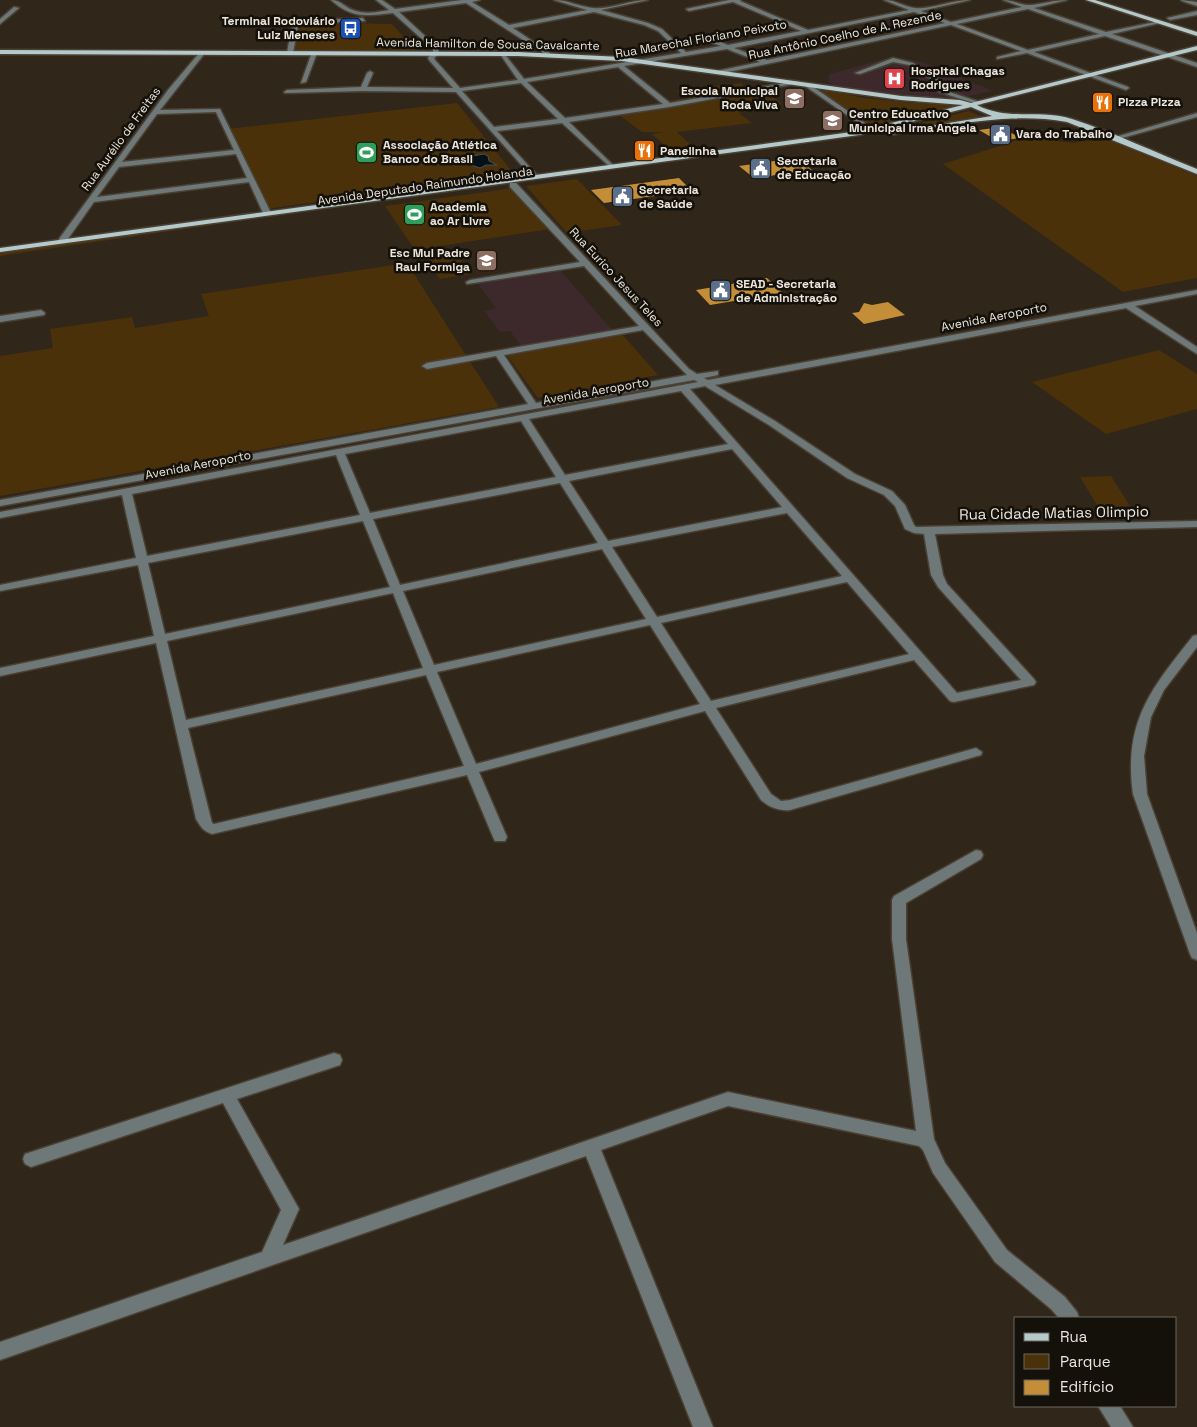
<svg xmlns="http://www.w3.org/2000/svg" width="1197" height="1427" viewBox="0 0 1197 1427" font-family="'Space Grotesk',sans-serif">
<style>
.medical{fill:#3d292c}
.green{fill:#4a310a}
.water{fill:#051119;stroke:#4a5154}
.building{fill:#c48d37}
.lines{fill:none;stroke-linecap:round;stroke-linejoin:round}
.minor-casing{stroke:#4a4134;stroke-width:3}
.major-casing{stroke:#4a4134;stroke-width:3}
.minor{fill:#6e7879;fill-rule:evenodd}
.major{fill:#b5c9cb;fill-rule:evenodd}
.labels{text-anchor:middle;stroke-width:5;stroke-linejoin:round;paint-order:stroke}
.far-poi-label{font-size:12px;font-weight:bold;fill:#ece6dd;stroke:#14100a;text-anchor:start}
.far-street-label{font-size:12px;fill:#ece6dd;stroke:#14100a}
.street-label{font-size:15px;fill:#ece6dd;stroke:#14100a}
</style>
<rect width="100%" height="100%" fill="#302619"/>
<!-- medical -->
<path class="medical" d="M892,57L923,62L993,91L954,99L895,95L841,89L828,82L829,74Z
M561,271L612,330L521,346L510,331L500,332L484,311L496,308L478,284Z"/>
<!-- green -->
<path class="green" d="M311,22L392,24L416,51L294,52L299,24Z
M741,83L743,85V91L673,103L669,101L689,98L676,91Z
M826,90L864,98L914,103L918,101L955,104L960,107L873,126L867,125L819,91Z
M767,92L782,104L739,113L752,123L677,132L693,147L670,150L652,134L664,132H642L619,115Z
M457,103L514,174L266,209L227,129Z
M969,111L983,117L890,130Z
M1027,137L1072,143L1103,138L1197,176V278L1123,292L943,164Z
M577,179L622,225L567,233L526,186Z
M524,180V182L329,208L345,204Z
M514,188L550,229L415,250L385,206Z
M310,209L313,210L0,256V253Z
M457,254L471,274L440,279L427,259Z
M407,263L499,407L0,496V356L53,348L50,329L132,317L135,328L209,316L201,294Z
M621,333L658,375L538,398L506,354Z
M1159,350L1197,374V409L1106,434L1032,382Z
M1111,476L1130,506L1098,507L1080,477Z"/>
<!-- water -->
<path class="water" d="M484,154L488,156L489,161L497,165H486L480,168L471,165L472,156Z"/>
<!-- building -->
<path class="building" d="M1001,127L1020,138L998,141L979,130Z
M797,158L812,170L754,178L739,166Z
M679,178L692,191L604,203L591,190Z
M767,278L783,293L710,305L696,290Z
M888,302L905,315L864,324L852,313L859,312L864,303L872,305Z"/>
<g class="lines">
<defs>
<path id="minor" d="M331,0C341,0 344,7 353,10C365,15 377,12 389,10L376,0H382L395,9L462,0H480L472,2L509,25L587,10L554,0C568,0 580,7 593,8C608,10 630,0 648,0L601,10L648,23L662,29L686,52L721,46L702,39L704,36L728,45L801,31L733,2L689,11L686,9L729,0H741L740,1L808,30L909,10L884,0C896,0 904,7 915,8C927,10 953,0 970,0L921,11L951,22L1022,7L1003,0C1013,0 1022,6 1031,5C1043,4 1054,0 1067,0L1034,8L1106,32L1160,21V23L1112,34L1197,63V67L1105,36L1034,52L1128,87L1129,88L1126,90L1027,53L997,59V57L1021,51L951,25L719,74L717,71L760,62L727,49L624,66L670,103L796,81L799,83L669,107L569,122L612,164L614,165L610,167L562,123L497,131L536,174L537,176L533,178L456,92L363,91L285,93L284,92L287,90L361,87L367,73L370,71L373,73L367,87L453,88L429,60L428,57L433,53V49L393,13C366,16 352,19 331,0ZM466,3L548,56L550,53L513,28L594,12L644,25L658,31L681,53L524,79L503,52L500,54L518,80L460,88L435,60L434,58L439,54L438,48L399,12ZM1028,9L1099,34L1028,50L957,24ZM914,12L945,23L767,60L734,48ZM618,67L663,104L565,118L527,82ZM521,83L558,119L494,127L462,91Z
M1181,0L1197,2V6L1182,1Z
M14,7L19,8L0,24V19Z
M1197,11V15L1170,20L1167,18Z
M363,18L365,21L301,24L298,26L293,53L290,55L287,53L292,25L298,21Z
M200,52L205,53L160,110L220,109L271,213L270,215L263,213L249,182L94,202L65,243H59V239L168,90ZM216,112L234,150L122,162L157,114ZM236,154L247,178L97,197L119,167Z
M312,52L317,53L306,82L301,83Z
M893,58L913,63L946,84L943,90L983,103L980,105L939,92L937,90L940,85L909,65L893,62L860,74L855,73Z
M805,84H809L875,130L870,131L805,86Z
M1197,113V117L1115,140L1112,138Z
M510,183H516L689,369L697,374L718,371V375L704,378L708,380L1197,290V294L1135,306L1197,347V354L1126,308L715,385L775,421L855,474L892,491L905,505L914,525L916,527L1197,521V527L935,534L943,575L947,584L1034,679L1036,682L1034,685L954,702L950,701L914,660L716,708L771,794L781,801L790,800L976,748L982,752L981,755L790,810C779,811 770,808 761,800L705,711L479,772L507,837L505,841H495L493,837L467,775L212,834C203,831 201,827 196,819L156,643L0,676V668L154,636L138,565L0,591V585L136,558L122,495L0,518V512L698,382L694,380L0,506V500L528,404L496,356L427,369L422,366L427,363L639,326L584,266L467,284L466,282L470,280L580,262L510,187ZM643,330L687,375L536,403L504,355ZM705,386L769,425L847,478L884,495L895,506L905,529L914,533L924,534L931,575L938,587L1021,680L957,693L690,389ZM681,391L728,444L565,475L529,419ZM521,421L556,477L370,513L345,454ZM732,449L782,507L608,541L569,481ZM336,455L360,515L147,556L132,494ZM560,483L598,543L400,585L373,519ZM787,513L842,576L657,617L612,547ZM363,521L390,587L165,634L148,563ZM602,549L646,619L434,665L403,591ZM847,582L909,654L711,701L661,623ZM393,593L423,668L186,720L167,641ZM650,625L700,704L476,764L437,672ZM426,675L464,766L214,824L212,823L188,728Z
M41,310L45,313L44,315L0,322V316Z
M1197,635V647L1164,690L1151,717L1144,756L1147,794L1197,933V960L1192,958L1190,954L1133,794C1123,722 1151,689 1193,636Z
M976,850L981,851L983,855L981,859L906,903V939L934,1139L945,1163L1007,1250L1065,1297L1077,1312L1079,1318H1059L1051,1309L995,1262L933,1173L923,1150L919,1146L728,1106L601,1150L713,1427H693L586,1156L0,1360V1342L262,1252L281,1210L223,1103L31,1167L25,1164L23,1159L25,1154L334,1053L340,1055L342,1060L340,1065L237,1099L299,1209L283,1245L728,1092L916,1131L892,939V900L894,896Z
M1098,1406H1120L1133,1427H1111Z"/>
<path id="major" d="M1086,0H1095L1197,32V36Z
M1197,46V50L977,105C1007,121 1040,109 1072,119C1113,132 1156,153 1197,169V174L1067,122C1007,111 949,127 889,135L886,133L992,116L971,107L859,135L0,252V248L859,131L963,105L901,100L622,61L518,56L0,54V50L518,52L622,57L901,96L960,100L971,103Z"/>
</defs>
<!-- minor casing -->
<use href="#minor" class="minor-casing"/>
<!-- major casing -->
<use href="#major" class="major-casing"/>
<!-- minor -->
<use href="#minor" class="minor"/>
<!-- major -->
<use href="#major" class="major"/>
</g>
<!-- icons -->
<defs>
<symbol id="bus-square" viewBox="-11 -11 22 22"><rect x="-9" y="-9" width="18" height="18" rx="4" fill="#1a4fb4" stroke="#14100a"/><path d="M-5-6H5V4H4V6H2V4H-2V6H-4V4H-5ZM-3.5-4V0h7V-4ZM-3.5 1.2v1.5H-2V1.2ZM2 1.2v1.5H3.5V1.2Z" fill="#fff"/></symbol>
<symbol id="hospital-square" viewBox="-11 -11 22 22"><rect x="-9" y="-9" width="18" height="18" rx="4" fill="#e0444e" stroke="#14100a"/><path d="M-5-5h3v3.5h4V-5h3V5h-3V1.5h-4V5h-3Z" fill="#fff"/></symbol>
<symbol id="school-square" viewBox="-11 -11 22 22"><rect x="-9" y="-9" width="18" height="18" rx="4" fill="#8d6e63" stroke="#14100a"/><path d="M0-5L7-2L0 1L-7-2ZM-4 1L0 2.5L4 1V4Q0 6-4 4Z" fill="#fff"/></symbol>
<symbol id="restaurant-square" viewBox="-11 -11 22 22"><rect x="-9" y="-9" width="18" height="18" rx="4" fill="#e8710a" stroke="#14100a"/><path d="M-5-6h1v4h1v-4h1v4h1v-4h1v5L-1.5 .5V6h-2V.5L-5-1ZM5-6V6H3V1.5H1.5Q1.5-4 5-6Z" fill="#fff"/></symbol>
<symbol id="civic-square" viewBox="-11 -11 22 22"><rect x="-9" y="-9" width="18" height="18" rx="4" fill="#5c6f8a" stroke="#14100a"/><path d="M-.6-6.5H3V-4.5H.6V-3L4-1V1h2V6H-6V1h2V-1L-.6-3ZM-1.2 2.5V6h2.4V2.5Z" fill="#fff"/></symbol>
<symbol id="stadium-square" viewBox="-11 -11 22 22"><rect x="-9" y="-9" width="18" height="18" rx="4" fill="#2e9e5b" stroke="#14100a"/><path d="M0-5a6.5 5 0 1 0 0 10a6.5 5 0 1 0 0-10ZM-3.5-1.8h7v3.6h-7Z" fill="#fff"/></symbol>
</defs>
<g fill-rule="evenodd">
<use href="#bus-square" x="338" y="16" width="25" height="25"/>
<use href="#hospital-square" x="882" y="66" width="25" height="25"/>
<use href="#school-square" x="782" y="86" width="25" height="25"/>
<use href="#restaurant-square" x="1090" y="90" width="25" height="25"/>
<use href="#school-square" x="820" y="108" width="25" height="25"/>
<use href="#civic-square" x="988" y="122" width="25" height="25"/>
<use href="#restaurant-square" x="632" y="138" width="25" height="25"/>
<use href="#stadium-square" x="354" y="140" width="25" height="25"/>
<use href="#civic-square" x="748" y="156" width="25" height="25"/>
<use href="#civic-square" x="610" y="184" width="25" height="25"/>
<use href="#stadium-square" x="402" y="202" width="25" height="25"/>
<use href="#school-square" x="474" y="248" width="25" height="25"/>
<use href="#civic-square" x="708" y="278" width="25" height="25"/>
</g>
<g class="labels">
<!-- far-poi labels -->
<g class="far-poi-label">
<text x="335" y="25" text-anchor="end">Terminal Rodoviário<tspan x="335" dy="14">Luiz Meneses</tspan></text>
<text x="911" y="75">Hospital Chagas<tspan x="911" dy="14">Rodrigues</tspan></text>
<text x="778" y="95" text-anchor="end">Escola Municipal<tspan x="778" dy="14">Roda Viva</tspan></text>
<text x="1118" y="106">Pizza Pizza</text>
<text x="849" y="118">Centro Educativo<tspan x="849" dy="14">Municipal Irma Angela</tspan></text>
<text x="1016" y="138">Vara do Trabalho</text>
<text x="383" y="149">Associação Atlética<tspan x="383" dy="14">Banco do Brasil</tspan></text>
<text x="660" y="155">Panelinha</text>
<text x="777" y="165">Secretaria<tspan x="777" dy="14">de Educação</tspan></text>
<text x="639" y="194">Secretaria<tspan x="639" dy="14">de Saúde</tspan></text>
<text x="430" y="211">Academia<tspan x="430" dy="14">ao Ar Livre</tspan></text>
<text x="470" y="257" text-anchor="end">Esc Mul Padre<tspan x="470" dy="14">Raul Formiga</tspan></text>
<text x="736" y="288">SEAD - Secretaria<tspan x="736" dy="14">de Administração</tspan></text>
</g>
<!-- far-street labels -->
<g class="far-street-label">
<text transform="translate(845 35) rotate(-12)" y="4">Rua Antônio Coelho de A. Rezende</text>
<text transform="translate(701 39) rotate(-10)" y="4">Rua Marechal Floriano Peixoto</text>
<text transform="translate(488 44) rotate(1)" y="4">Avenida Hamilton de Sousa Cavalcante</text>
<text transform="translate(121 139) rotate(-54)" y="4">Rua Aurélio de Freitas</text>
<text transform="translate(425 186) rotate(-8)" y="4">Avenida Deputado Raimundo Holanda</text>
<text transform="translate(616 277) rotate(47)" y="4">Rua Eurico Jesus Teles</text>
<text transform="translate(994 317) rotate(-11)" y="4">Avenida Aeroporto</text>
<text transform="translate(596 391) rotate(-10)" y="4">Avenida Aeroporto</text>
<text transform="translate(198 465) rotate(-11)" y="4">Avenida Aeroporto</text>
</g>
<!-- street labels -->
<g class="street-label">
<text transform="translate(1054 513) rotate(-1)" y="5">Rua Cidade Matias Olimpio</text>
</g>
</g>
<!-- legend -->
<rect x="1014" y="1317" width="162" height="90" fill="#14100a" stroke="#6a665e"/>
<rect x="1024" y="1333" width="25" height="8" fill="#b5c9cb" stroke="#6a665e"/>
<text x="1060" y="1342" font-size="15" fill="#ece6dd">Rua</text>
<rect x="1024" y="1354" width="25" height="15" fill="#4a310a" stroke="#6a665e"/>
<text x="1060" y="1367" font-size="15" fill="#ece6dd">Parque</text>
<rect x="1024" y="1380" width="25" height="15" fill="#c48d37" stroke="#6a665e"/>
<text x="1060" y="1392" font-size="15" fill="#ece6dd">Edifício</text>
</svg>
